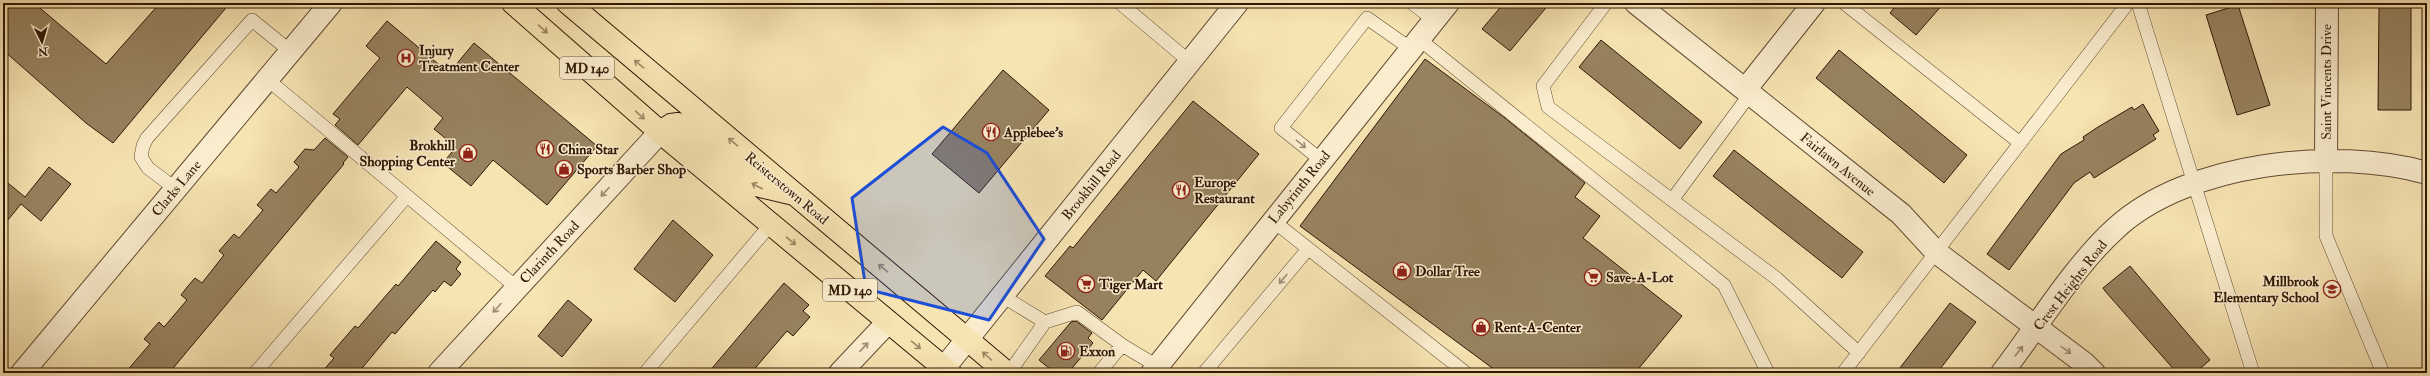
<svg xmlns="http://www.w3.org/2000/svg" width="2430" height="376" viewBox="0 0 2430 376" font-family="'IM FELL Double Pica',serif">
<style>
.building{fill:#97825f;stroke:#301704}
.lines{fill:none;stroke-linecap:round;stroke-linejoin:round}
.service-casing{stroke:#624a30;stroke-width:14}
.minor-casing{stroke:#624a30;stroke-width:24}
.tertiary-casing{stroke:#624a30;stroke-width:24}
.primary-casing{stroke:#301704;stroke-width:24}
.service{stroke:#faedce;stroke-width:13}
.minor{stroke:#faedce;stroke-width:22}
.tertiary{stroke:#faedce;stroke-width:22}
.primary{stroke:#f7e4b3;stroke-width:22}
.oneway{stroke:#9d8864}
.oneway2{stroke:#9f8d73}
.marked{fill:#1d4ed8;fill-opacity:0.2;stroke:#1d4ed8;stroke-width:3;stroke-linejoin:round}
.labels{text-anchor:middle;stroke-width:3;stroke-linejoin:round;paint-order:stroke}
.shield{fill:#faedce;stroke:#6d5741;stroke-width:1}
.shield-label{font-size:13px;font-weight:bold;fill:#301704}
.poi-label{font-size:14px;font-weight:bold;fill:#301704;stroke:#faedce;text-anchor:start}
.street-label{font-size:14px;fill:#301704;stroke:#faedce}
</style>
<rect width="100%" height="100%" fill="#f7e4b3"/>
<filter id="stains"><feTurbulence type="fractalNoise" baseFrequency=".005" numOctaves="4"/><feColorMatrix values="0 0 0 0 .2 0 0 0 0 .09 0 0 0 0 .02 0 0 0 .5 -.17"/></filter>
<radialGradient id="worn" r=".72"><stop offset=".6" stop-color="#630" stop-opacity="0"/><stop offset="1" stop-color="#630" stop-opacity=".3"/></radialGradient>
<!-- building -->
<path class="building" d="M3,3H34L106,64L160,3H230L113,143L86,123L3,50Z
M1504,3H1550L1510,51L1482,29Z
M1898,3H1944L1916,35L1890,13Z
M2238,5L2270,105L2237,115L2206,15Z
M2379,6L2411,7V110H2378Z
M387,21L449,73L474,43L597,146L547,205L493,160L471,186L460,177L443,163L456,147L434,129L443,118L407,87L358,145L335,125L340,119L333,114L380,58L366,46Z
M1601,40L1702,122L1680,149L1579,67Z
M1839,50L1967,155L1944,183L1816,78Z
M1425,59L1505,118L1585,183L1575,197L1600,216L1583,238L1682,316L1635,373H1499L1300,226Z
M1003,70L1049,110L979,193L932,154Z
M1193,101L1259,154L1156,281L1143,270L1102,320L1045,276L1070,246L1073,248Z
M2143,104L2159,131L2153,135L2156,139L2094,178L2090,172L2074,183L2009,270L1987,254L2061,154L2084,140L2083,137L2098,127L2132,107L2134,110Z
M325,138L348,157L343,163L344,164L169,373H125L150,344L144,339L159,322L164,327L187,300L181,295L188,286L195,278L202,283L224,255L219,251L234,234L239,238L263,210L257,205L263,198L271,189L276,193L299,167L294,162L305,149L314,150Z
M1734,150L1863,252L1842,278L1713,176Z
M49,167L71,184L41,221L21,204L3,226V179L25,197Z
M673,220L713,255L675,302L634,269Z
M436,241L461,262L456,269L461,274L451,286L444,281L435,292L433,290L395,334L392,332L358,373H321L334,358L330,355L355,326L358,328L396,284L398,286Z
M2130,266L2210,360L2195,373H2177L2105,291L2103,288Z
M784,283L809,305L803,311L810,317L793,336L787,331L751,373H708Z
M568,300L592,320L562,357L538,336Z
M1950,303L1976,322L1937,373H1896Z
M1076,321L1092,333L1088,338L1093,343L1068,373H1055L1039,360L1071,322Z"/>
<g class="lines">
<defs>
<path id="service" d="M1120,3L1190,62
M1412,3L1434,20
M1606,3L1543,86L1548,107L1776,278L1859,353
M1844,3L2020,143
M2138,3L2253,373
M1419,39L1724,285L1766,369
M267,79L516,287
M1321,160L1281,128L1367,18L1411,49
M2326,162V236L2383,373
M176,189L148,168L141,157L143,146L147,138L252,20L290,51
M1672,200L1750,94
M1272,220L1466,373
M1002,296L1045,322L1077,312L1122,345L1157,366
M255,373L407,196
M645,373L771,224
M1009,373L1045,322
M1099,373L1122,345
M1204,373L1308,249
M1843,373L2128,3"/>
<path id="minor" d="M1636,3L1901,214L1936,252L2084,363L2094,373
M1745,90L1814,3
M2326,162L2327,3
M944,368L1237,3
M439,373L660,132
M840,373L888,322
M1152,373L1448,3
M2002,373C2038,326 2073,267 2116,228C2188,162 2335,147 2427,173"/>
<path id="tertiary" d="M22,373L331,3"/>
<path id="primary" d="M513,3L660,132L950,373
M568,3L1007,373
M660,132L671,125L678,124L756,185L794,194"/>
</defs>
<!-- service casing -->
<use href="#service" class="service-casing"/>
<!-- minor casing -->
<use href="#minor" class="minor-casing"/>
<!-- tertiary casing -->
<use href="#tertiary" class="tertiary-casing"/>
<!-- primary casing -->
<use href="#primary" class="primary-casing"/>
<!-- service -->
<use href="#service" class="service"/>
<!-- minor -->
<use href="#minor" class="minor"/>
<!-- tertiary -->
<use href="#tertiary" class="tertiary"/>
<!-- primary -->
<use href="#primary" class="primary"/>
</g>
<!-- one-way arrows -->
<defs><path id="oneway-shaft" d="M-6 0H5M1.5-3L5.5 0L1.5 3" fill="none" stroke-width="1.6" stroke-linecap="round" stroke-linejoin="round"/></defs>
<g class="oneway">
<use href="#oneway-shaft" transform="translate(543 29) rotate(41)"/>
<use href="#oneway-shaft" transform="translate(639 64) rotate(-140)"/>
<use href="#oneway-shaft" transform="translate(640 115) rotate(41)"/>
<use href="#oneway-shaft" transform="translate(733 142) rotate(-140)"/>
<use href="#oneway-shaft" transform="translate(757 186) rotate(-153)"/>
<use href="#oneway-shaft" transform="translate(791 241) rotate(40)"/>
<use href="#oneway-shaft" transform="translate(883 268) rotate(-140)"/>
<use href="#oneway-shaft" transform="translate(916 345) rotate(40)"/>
<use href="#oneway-shaft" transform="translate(987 356) rotate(-138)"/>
</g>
<g class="oneway2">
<use href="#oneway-shaft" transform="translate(1301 144) rotate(39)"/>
<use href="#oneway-shaft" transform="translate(605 192) rotate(133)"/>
<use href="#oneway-shaft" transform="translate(1283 279) rotate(130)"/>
<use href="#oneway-shaft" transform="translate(497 308) rotate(132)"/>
<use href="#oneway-shaft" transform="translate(864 347) rotate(-47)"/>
<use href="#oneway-shaft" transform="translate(2066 350) rotate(36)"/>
<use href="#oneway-shaft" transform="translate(2019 351) rotate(-52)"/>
</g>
<!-- marked area -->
<path class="marked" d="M943,127L987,153L1044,239L989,320L866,289L852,198Z"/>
<!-- icons -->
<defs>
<symbol id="hospital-ring" viewBox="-11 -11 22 22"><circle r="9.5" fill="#faedce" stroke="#8f2418" stroke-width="1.5"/><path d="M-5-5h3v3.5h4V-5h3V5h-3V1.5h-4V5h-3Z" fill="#8f2418"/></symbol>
<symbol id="restaurant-ring" viewBox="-11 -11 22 22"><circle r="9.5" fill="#faedce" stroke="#8f2418" stroke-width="1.5"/><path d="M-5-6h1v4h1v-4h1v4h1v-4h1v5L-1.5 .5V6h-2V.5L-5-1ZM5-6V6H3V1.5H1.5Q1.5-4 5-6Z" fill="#8f2418"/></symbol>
<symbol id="shop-ring" viewBox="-11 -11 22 22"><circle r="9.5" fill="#faedce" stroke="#8f2418" stroke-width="1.5"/><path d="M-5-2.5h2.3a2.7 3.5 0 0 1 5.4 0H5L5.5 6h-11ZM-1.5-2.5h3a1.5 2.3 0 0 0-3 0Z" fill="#8f2418"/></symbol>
<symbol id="supermarket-ring" viewBox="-11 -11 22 22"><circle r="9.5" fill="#faedce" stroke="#8f2418" stroke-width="1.5"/><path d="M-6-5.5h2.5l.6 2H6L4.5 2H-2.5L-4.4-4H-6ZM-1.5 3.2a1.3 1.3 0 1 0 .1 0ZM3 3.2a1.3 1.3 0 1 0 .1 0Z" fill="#8f2418"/></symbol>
<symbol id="school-ring" viewBox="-11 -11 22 22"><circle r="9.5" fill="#faedce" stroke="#8f2418" stroke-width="1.5"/><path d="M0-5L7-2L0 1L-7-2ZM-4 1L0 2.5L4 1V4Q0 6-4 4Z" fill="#8f2418"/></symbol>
<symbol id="fuel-ring" viewBox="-11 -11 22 22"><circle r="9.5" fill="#faedce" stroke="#8f2418" stroke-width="1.5"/><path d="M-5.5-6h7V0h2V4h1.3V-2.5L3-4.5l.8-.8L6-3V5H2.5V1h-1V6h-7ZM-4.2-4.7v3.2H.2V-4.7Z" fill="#8f2418"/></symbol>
</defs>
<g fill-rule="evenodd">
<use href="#hospital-ring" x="396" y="48" width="20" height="20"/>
<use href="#restaurant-ring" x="981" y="122" width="20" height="20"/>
<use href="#restaurant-ring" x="535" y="139" width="20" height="20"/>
<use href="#shop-ring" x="458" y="143" width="20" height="20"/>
<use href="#shop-ring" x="554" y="159" width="20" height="20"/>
<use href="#restaurant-ring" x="1171" y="180" width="20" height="20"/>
<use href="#shop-ring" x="1392" y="261" width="20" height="20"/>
<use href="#supermarket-ring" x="1583" y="267" width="20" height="20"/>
<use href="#supermarket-ring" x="1076" y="274" width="20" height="20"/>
<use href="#school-ring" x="2322" y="279" width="20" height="20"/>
<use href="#shop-ring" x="1471" y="317" width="20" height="20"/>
<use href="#fuel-ring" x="1056" y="341" width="20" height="20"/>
</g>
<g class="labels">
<!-- shield labels -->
<g class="shield">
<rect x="560" y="57" width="54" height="22" rx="3"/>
<rect x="823" y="279" width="54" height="22" rx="3"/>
</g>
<g class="shield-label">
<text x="587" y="73">MD 140</text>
<text x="850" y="295">MD 140</text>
</g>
<!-- poi labels -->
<g class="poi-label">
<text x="419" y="55">Injury<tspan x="419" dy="16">Treatment Center</tspan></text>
<text x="1004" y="137">Applebee's</text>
<text x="455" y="150" text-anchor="end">Brokhill<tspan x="455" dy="16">Shopping Center</tspan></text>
<text x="558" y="154">China Star</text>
<text x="577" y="174">Sports Barber Shop</text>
<text x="1194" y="187">Europe<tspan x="1194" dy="16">Restaurant</tspan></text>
<text x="1415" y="276">Dollar Tree</text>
<text x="1606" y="282">Save-A-Lot</text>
<text x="2319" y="286" text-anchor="end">Millbrook<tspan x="2319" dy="16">Elementary School</tspan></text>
<text x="1099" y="289">Tiger Mart</text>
<text x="1494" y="332">Rent-A-Center</text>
<text x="1079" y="356">Exxon</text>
</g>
<!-- street labels -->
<g class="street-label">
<text transform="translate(2326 82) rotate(-90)" y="5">Saint Vincents Drive</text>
<text transform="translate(1838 164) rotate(39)" y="5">Fairlawn Avenue</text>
<text transform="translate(1091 185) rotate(-51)" y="5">Brookhill Road</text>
<text transform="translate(1299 187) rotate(-51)" y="5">Labyrinth Road</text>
<text transform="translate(176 188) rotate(-50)" y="5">Clarks Lane</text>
<text transform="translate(787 188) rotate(40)" y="5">Reisterstown Road</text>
<text transform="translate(549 252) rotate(-47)" y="5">Clarinth Road</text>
<text transform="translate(2070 285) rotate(-52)" y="5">Crest Heights Road</text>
</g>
</g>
<!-- margin -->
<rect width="2430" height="376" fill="none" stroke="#f7e4b3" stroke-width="16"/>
<rect x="4" y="4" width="2422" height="368" fill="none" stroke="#301704" stroke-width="2"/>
<rect x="8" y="8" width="2414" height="360" fill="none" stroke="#301704"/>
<!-- north arrow -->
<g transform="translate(42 42) rotate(175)" stroke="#faedce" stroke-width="3" paint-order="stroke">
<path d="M0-3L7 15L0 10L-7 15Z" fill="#301704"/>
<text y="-6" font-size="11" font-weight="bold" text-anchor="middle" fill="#301704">N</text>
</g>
<rect width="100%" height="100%" filter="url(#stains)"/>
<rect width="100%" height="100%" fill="url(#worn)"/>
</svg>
